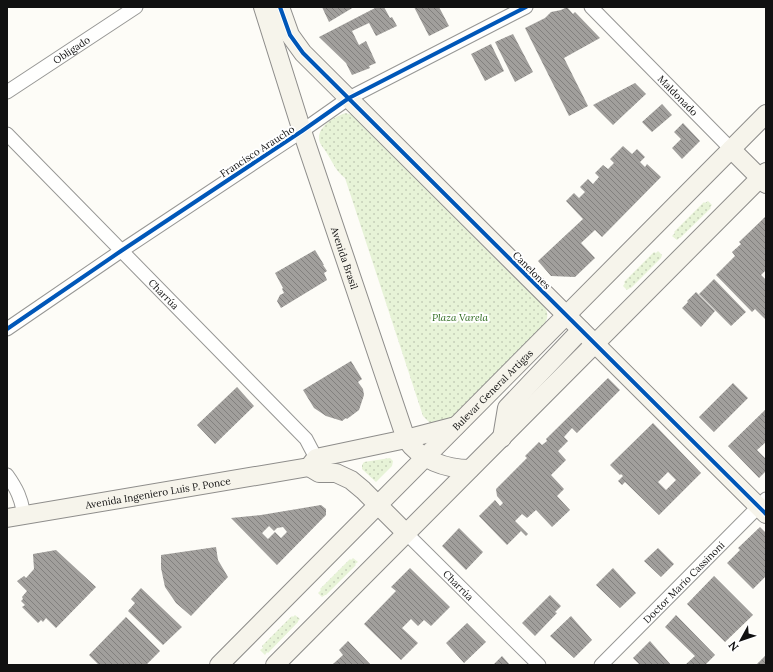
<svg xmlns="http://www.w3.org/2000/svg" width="773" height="672" viewBox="0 0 773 672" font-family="Lora,serif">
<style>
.green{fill:url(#green-dots)}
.building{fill:url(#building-back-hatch);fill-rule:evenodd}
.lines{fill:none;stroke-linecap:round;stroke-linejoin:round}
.street-casing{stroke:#979795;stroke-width:15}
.secondary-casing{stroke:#8e8d8b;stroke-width:20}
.street{stroke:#fffffe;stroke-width:13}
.secondary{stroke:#f6f4eb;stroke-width:18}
.cycleway-casing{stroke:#fff;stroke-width:6}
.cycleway{stroke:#0057b8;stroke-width:4}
.labels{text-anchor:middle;stroke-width:4;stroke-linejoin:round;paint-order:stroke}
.street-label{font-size:10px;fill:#111;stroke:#fff}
.park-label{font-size:10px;font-style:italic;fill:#2f6b1f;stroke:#fff}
</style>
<defs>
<pattern id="green-dots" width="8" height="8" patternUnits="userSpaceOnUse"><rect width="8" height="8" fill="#e7f3d7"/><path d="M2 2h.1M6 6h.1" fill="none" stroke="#c5cfb8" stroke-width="1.8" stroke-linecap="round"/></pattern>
<pattern id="building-back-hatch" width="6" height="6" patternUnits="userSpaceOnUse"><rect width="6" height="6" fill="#a19f9c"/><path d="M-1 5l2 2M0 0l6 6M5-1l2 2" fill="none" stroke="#82807e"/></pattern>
</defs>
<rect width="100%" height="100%" fill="#fdfcf7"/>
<!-- green -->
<path class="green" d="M346,113L352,115L503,266L542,304C549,311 549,318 543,326L447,423L431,424L423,416L345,178C336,171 334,165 328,155C326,151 322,147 320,143C314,128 335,116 346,113Z
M708,201L712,205L710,207L711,208L680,238H679L677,240L672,236L675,233L674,232L704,202L705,203Z
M658,251L662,255L661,258L631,288H630L627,290L623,286L625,283L624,282L654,252L656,253Z
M390,458L393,461L392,466L376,482L362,469V465L364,462Z
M353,558L358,562L355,564L356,565L326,595H325L322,597L318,593L321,590L320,589L350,559L351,560Z
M295,615L300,619L298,621V622L268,653L267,652L265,655L260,650L263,648L262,646L292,616L293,617Z"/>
<!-- building -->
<path class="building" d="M322,7H354L329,22Z
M377,7H384L390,18L392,17L397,26L376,36L369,23L352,31L359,45L366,41L376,63L369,66L370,68L352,75L346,63L319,37Z
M414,7H439L449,26L429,36Z
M567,7L573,14L575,12L600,38L564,58L588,106L569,116L525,28L545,18L551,12L561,10Z
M513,34L533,72L515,82L495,42Z
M491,44L504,71L485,81L471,54Z
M635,83L646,94L613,125L593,105Z
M662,104L672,115L652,132L642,122Z
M683,123L700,141L682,159L672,148L681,139L674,132Z
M623,146L632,154L637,149L645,157L640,162L645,167L647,164L661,177L602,237L595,230L581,243L595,258L575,277L551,276L538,261L583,219L566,201L574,193L579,198L585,192L580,187L588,179L593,184L599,177L595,173L603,165L608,169L614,163L610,159Z
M766,216V270L761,275L766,280L765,300L766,320L755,309L752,312L716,275L735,256L732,252L741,244L739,242Z
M315,250L324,265H323L327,271L324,273L327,280L281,308L277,301L280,295L284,293L282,289L283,288L275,273Z
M714,279L746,312L731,326L699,294Z
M696,292L715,311L701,327L682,308L688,302L687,301Z
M351,361L362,379L358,382L363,389L364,395L359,410L347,419L346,418L342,421L326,416L314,408L303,390Z
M608,378L620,390L577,433L572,428L564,437L568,441L558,451L566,460L551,475L564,489L557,496L570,510L552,527L536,510L527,518L522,514L515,521L528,534L526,536L521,531L507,545L479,516L495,500L500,506L503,503L497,496L496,489L527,458L525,456L539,442L542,445L547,441L546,439Z
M733,383L748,398L714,432L699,417Z
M237,387L254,406L215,444L197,425Z
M766,409V442L757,450L766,459V471L759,478L728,446Z
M653,423L701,473L659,515L625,482L622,485L618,481L623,476L621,474L620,475L610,465ZM668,472L676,480L666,490L658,482Z
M321,505L326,509V515L277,565L231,518L261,515ZM269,526L274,531L277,528L283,527L287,532L281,538L275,532L268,539L262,533Z
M760,527L766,533V576L753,589L727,563L740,550L738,548Z
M459,528L483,552L466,570L442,546Z
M216,547L218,560L228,577L191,616L176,603L165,587L161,568V555Z
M658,548L674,564L661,577L644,561Z
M56,550L96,587L56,628L46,618L43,622L41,620L38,623L22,607L25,605L21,601L23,599L22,597L27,591L17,581L24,576L26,578L34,569L33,554Z
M410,568L450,607L431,626L424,620L418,626L411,619L402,628L418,643L401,660L364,624L396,591L391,587Z
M613,568L636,593L620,608L596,585Z
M714,576L753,615L725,642L687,604Z
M141,588L182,627L163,645L128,611L135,603L131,599Z
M550,595L561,606L555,612L557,613L535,636L522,623Z
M676,615L715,655L705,665H685L695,656L665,627Z
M571,616L592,640L574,658L550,636Z
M126,617L160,651L146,665H99L89,655Z
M467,623L486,642L464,663L446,643Z
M348,641L371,665L333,664L343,655L339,650Z
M650,641L671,665H640L633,658Z
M766,655V665H756Z
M502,656L510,665H493Z"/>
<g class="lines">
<defs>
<g id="street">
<path id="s1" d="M591,7L731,149"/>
<path id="s2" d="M7,92L136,7"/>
<path id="s3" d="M7,134L306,439L316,458"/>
<path d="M7,329L121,251L302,131L349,98L526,7"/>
<path d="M7,475C17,489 21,498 24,515"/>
<path id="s4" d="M406,533L539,665"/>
<path id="s5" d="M601,665L766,499"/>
</g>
<g id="secondary">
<path id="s6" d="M263,7L302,131L406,439C420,460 446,469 470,469"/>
<path d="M280,7L290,35L303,53L766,514"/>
<path d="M731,149L766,184"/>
<path d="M502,438L507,408L581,330"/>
<path d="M309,467L319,473H336L351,480L363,490L406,533"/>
<path id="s7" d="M7,518L309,467L316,458L406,439L456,426"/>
<path id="s8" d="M219,665L766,114"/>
<path d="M275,665L766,172"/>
</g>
</defs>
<!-- street casing -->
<use href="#street" class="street-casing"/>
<!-- secondary casing -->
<use href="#secondary" class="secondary-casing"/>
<!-- street -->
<use href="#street" class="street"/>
<!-- secondary -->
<use href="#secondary" class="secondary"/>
<defs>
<path id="cycleway" d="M280,7L290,35L303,53L766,514
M7,329L121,251L302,131L349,98L526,7"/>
</defs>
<!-- cycleway casing -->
<use href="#cycleway" class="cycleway-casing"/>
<!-- cycleway -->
<use href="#cycleway" class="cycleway"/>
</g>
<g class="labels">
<!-- street labels -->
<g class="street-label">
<text dy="4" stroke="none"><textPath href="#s2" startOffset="77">Obligado</textPath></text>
<text dy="4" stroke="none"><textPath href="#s1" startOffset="124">Maldonado</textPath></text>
<text transform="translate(257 151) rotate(-33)" y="4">Francisco Araucho</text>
<text dy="4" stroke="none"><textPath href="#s6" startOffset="264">Avenida Brasil</textPath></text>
<text transform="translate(532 270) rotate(45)" y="4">Canelones</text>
<text dy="4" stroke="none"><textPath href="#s3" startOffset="224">Charrúa</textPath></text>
<text dy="4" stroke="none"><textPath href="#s8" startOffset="388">Bulevar General Artigas</textPath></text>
<text dy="4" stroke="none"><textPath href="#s7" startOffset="153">Avenida Ingeniero Luis P. Ponce</textPath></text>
<text dy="4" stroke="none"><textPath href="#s5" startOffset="117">Doctor Mario Cassinoni</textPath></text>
<text dy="4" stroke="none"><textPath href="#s4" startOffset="74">Charrúa</textPath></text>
</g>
<!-- park labels -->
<g class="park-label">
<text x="460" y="321">Plaza Varela</text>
</g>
</g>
<!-- border -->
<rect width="773" height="672" fill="none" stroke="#111111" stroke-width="16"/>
<!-- north arrow -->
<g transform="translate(741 640) rotate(230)" stroke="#ffffff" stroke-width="3" paint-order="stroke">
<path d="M0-3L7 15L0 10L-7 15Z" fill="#111111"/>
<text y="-6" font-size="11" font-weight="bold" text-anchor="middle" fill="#111111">N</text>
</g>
</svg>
